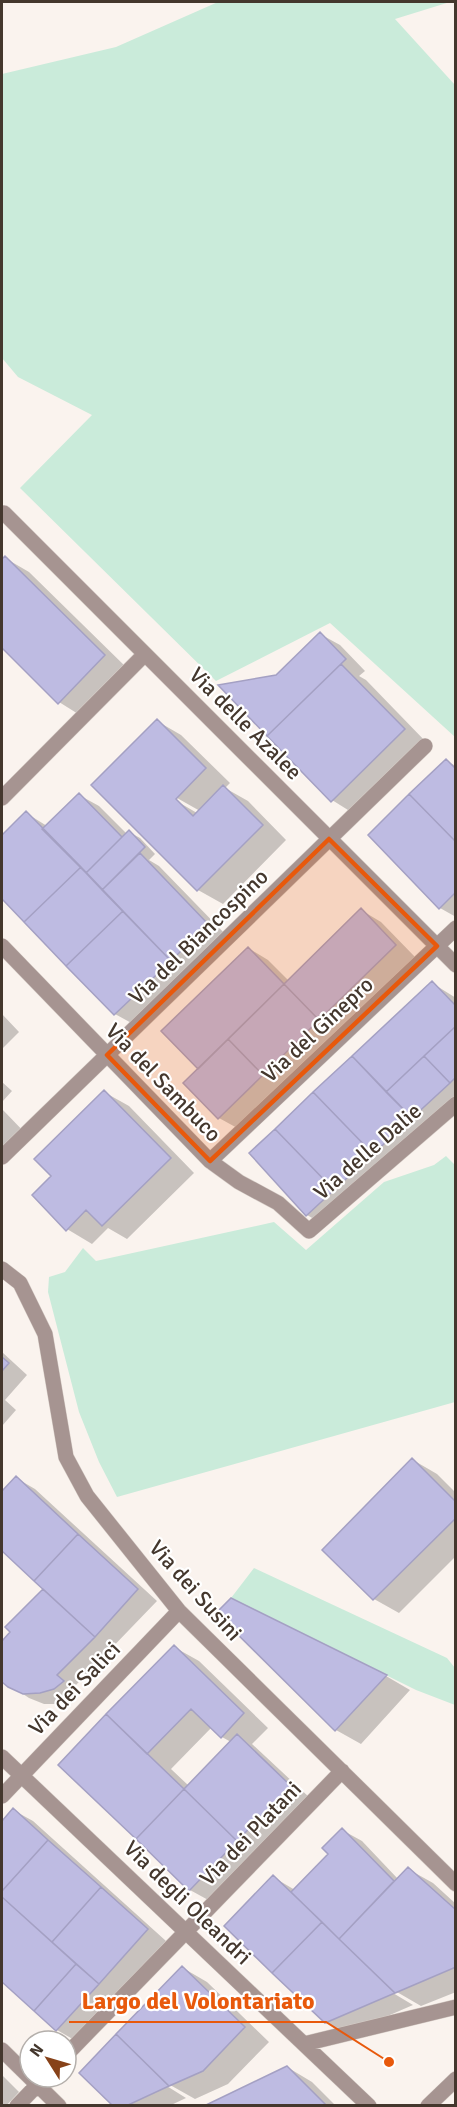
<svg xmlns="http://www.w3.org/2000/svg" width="457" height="2107" viewBox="0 0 457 2107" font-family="Signika,sans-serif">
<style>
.green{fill:#caebda}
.shadow{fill:#0003;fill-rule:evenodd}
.building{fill:#bebbe2;stroke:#a4a0c3;stroke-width:1.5}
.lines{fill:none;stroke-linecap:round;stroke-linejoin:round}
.minor-casing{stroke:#d6cdc7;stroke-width:16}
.minor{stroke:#a69491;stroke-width:15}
.marked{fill:#e8590c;fill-opacity:0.2;stroke:#e8590c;stroke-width:4.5;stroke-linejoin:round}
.labels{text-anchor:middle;stroke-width:4.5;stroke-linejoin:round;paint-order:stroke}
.street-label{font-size:22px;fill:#44372d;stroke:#fff}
.leader{fill:none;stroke:#e8590c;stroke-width:2}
.callout-dot{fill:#e8590c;stroke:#fff;stroke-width:2}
.callout-label{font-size:24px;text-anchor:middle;font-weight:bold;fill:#e8590c;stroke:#fff;stroke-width:4.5;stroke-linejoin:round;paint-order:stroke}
</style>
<rect width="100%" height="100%" fill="#faf3ee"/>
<!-- green -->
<path class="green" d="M218,2H450L395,19L455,85V737L330,623L216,681L20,488L92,415L18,377L2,358V74L116,47Z
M446,1156L456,1166L455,1402L117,1497L99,1462L79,1412L48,1292L49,1277L65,1272L83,1248L96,1261L274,1222L306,1250L384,1182L434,1165Z
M254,1568L447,1658L455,1668V1705L416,1690L231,1598Z"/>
<!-- shadow -->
<path class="shadow" d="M5,558L29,572L129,670L83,717L59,702L2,646V562Z
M320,634L340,645L365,671L359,676L366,680L428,744L356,815L332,800L221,686L277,676Z
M157,721L181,735L230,783L225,788L248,801L286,840L223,904L198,890L93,785ZM170,794L200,811L197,813L168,796Z
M446,761L456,766V917L440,908Z
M79,795L99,806L127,834L129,832L140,838L155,854L149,860L159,866L227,936L135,1025L115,1014L2,897V837L26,813L47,826Z
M361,910L381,922L415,957L239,1129L219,1118L185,1083L200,1069L248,948L268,960L289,981Z
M432,983L456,998V1106L326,1226L307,1215Z
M2,1014L19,1032L2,1049Z
M2,1082L12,1091L2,1102Z
M104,1092L129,1106L194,1173L127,1239L108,1228L92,1244L67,1229L53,1176Z
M2,1109L29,1137L2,1164Z
M2,1352L27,1375L5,1400L16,1410L2,1426Z
M413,1460L437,1474L456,1493V1556L399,1613L374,1599L324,1550Z
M16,1478L35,1489L157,1601L75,1686L82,1693L74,1699L60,1704H44L29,1698L2,1680V1643L45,1589L2,1549V1493Z
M231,1600L386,1676L410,1690L361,1744L336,1730Z
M174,1647L199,1661L268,1728L252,1744L310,1798L210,1901L190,1890L60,1765ZM212,1727L222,1737L231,1742L189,1786L171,1769Z
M13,1810L33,1821L166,1941L76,2041L57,2030L2,1980V1823Z
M342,1830L362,1841L398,1879L408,1869L433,1883L456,1904V1992L421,2006L390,1988L388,1990L413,2005L346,2034L326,2022L273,1877L295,1890L330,1854Z
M183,1968L207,1982L269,2042L228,2084L195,2099L163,2081L162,2083L186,2098L169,2106H115Z
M287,2067L312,2082L336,2106H207Z
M2,2075L19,2092L6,2106H2Z"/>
<!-- building -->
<path class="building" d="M5,556L105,655L58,704L2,648V559Z
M320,632L346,659L267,736L218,685L276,675Z
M341,664L405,729L331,802L267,736Z
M157,719L206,768L176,799L193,816L223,785L263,825L197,891L91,785Z
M446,759L456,769V842L409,794Z
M79,793L122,837L86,873L42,829Z
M409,794L456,842V892L439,909L368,835Z
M26,811L81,867L24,922L2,899V835Z
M129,830L145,847L102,890L86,873Z
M140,853L208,924L171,961L102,890Z
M81,867L123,911L66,966L24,922Z
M361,908L396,945L319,1020L284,984Z
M123,911L171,961L114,1015L66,966Z
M248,947L284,984L198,1069L161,1031Z
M432,981L456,1006V1026L386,1092L352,1056Z
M284,984L319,1020L263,1075L228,1039Z
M456,1026V1077L450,1083L424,1056Z
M228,1039L263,1075L218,1119L183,1083Z
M352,1056L412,1118L373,1154L313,1092Z
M424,1056L450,1083L412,1118L386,1092Z
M104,1090L171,1158L102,1226L86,1210L66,1231L32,1195L51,1176L34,1159Z
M313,1092L373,1154L334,1190L275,1129Z
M275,1129L334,1190L306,1216L249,1153Z
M2,1357L9,1363L2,1371Z
M412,1458L456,1502V1518L373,1600L322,1550Z
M16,1476L78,1534L34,1581L2,1551V1491Z
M78,1534L138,1589L95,1637L34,1581Z
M43,1589L95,1637L57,1675L64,1681L54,1689L40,1693L23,1694L8,1687L2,1682V1641L10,1632L5,1627Z
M231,1598L387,1675L335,1731L216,1613Z
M174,1645L244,1713L221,1738L191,1709L147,1754L106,1714Z
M106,1714L184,1789L136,1839L58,1765Z
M237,1734L291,1786L237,1841L184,1789Z
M184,1789L237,1841L189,1891L136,1839Z
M13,1808L48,1840L2,1891V1821Z
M342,1828L394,1881L339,1939L291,1892L328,1854L322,1848Z
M48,1840L101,1887L52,1942L2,1897V1891Z
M408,1867L456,1910V1967L395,1993L339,1939Z
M273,1875L322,1922L272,1973L224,1926Z
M101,1887L148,1929L99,1984L52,1942Z
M2,1897L76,1964L34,2011L2,1982Z
M322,1922L339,1939L395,1993L325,2023L272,1973Z
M76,1964L99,1984L56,2031L34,2011Z
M182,1966L245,2027L203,2071L169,2086L116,2034Z
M116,2034L169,2086L126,2106H113L79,2073Z
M287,2066L327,2106H204Z"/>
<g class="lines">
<defs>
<path id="minor" d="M4,513L456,965
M2,798L145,654
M2,946L210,1161L239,1182L278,1203L309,1231L456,1104
M2,1157L425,746
M210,1161L456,928
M2,1269L20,1283L45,1334L66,1457L87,1496L179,1611L456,1884
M2,1757L369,2106
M2,1796L179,1611
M304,2044L456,2007
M2,2050L59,2106
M66,2055L342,1771
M17,2106L45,2077
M428,2106L456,2079"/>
</defs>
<!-- minor casing -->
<use href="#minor" class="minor-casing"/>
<!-- minor -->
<use href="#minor" class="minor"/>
</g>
<!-- marked area -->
<path class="marked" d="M329,839L437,946L210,1161L107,1055Z"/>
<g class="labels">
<!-- street labels -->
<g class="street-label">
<text transform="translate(246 723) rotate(45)" y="8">Via delle Azalee</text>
<text transform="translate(198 936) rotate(-44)" y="8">Via del Biancospino</text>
<text transform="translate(317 1029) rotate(-43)" y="8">Via del Ginepro</text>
<text transform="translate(164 1082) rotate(46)" y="8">Via del Sambuco</text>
<text transform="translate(367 1151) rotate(-41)" y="8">Via delle Dalie</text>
<text transform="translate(196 1590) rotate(48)" y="8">Via dei Susini</text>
<text transform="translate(74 1688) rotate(-46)" y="8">Via dei Salici</text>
<text transform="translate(250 1833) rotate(-46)" y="8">Via dei Platani</text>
<text transform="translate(188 1902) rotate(44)" y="8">Via degli Oleandri</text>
</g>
</g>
<!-- callouts -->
<path class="leader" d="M389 2062L326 2022H69"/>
<circle class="callout-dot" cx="389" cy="2062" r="6"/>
<g class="callout-label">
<text x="198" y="2009">Largo del Volontariato</text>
</g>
<!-- border -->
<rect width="457" height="2107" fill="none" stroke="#44372d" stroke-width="6"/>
<!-- north arrow -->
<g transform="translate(48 2059) rotate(307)"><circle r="28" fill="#ffffff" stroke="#b4afab" stroke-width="1.5"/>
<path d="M0-4.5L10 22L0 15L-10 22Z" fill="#874219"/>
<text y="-9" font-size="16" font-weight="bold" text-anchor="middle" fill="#44372d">N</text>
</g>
</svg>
